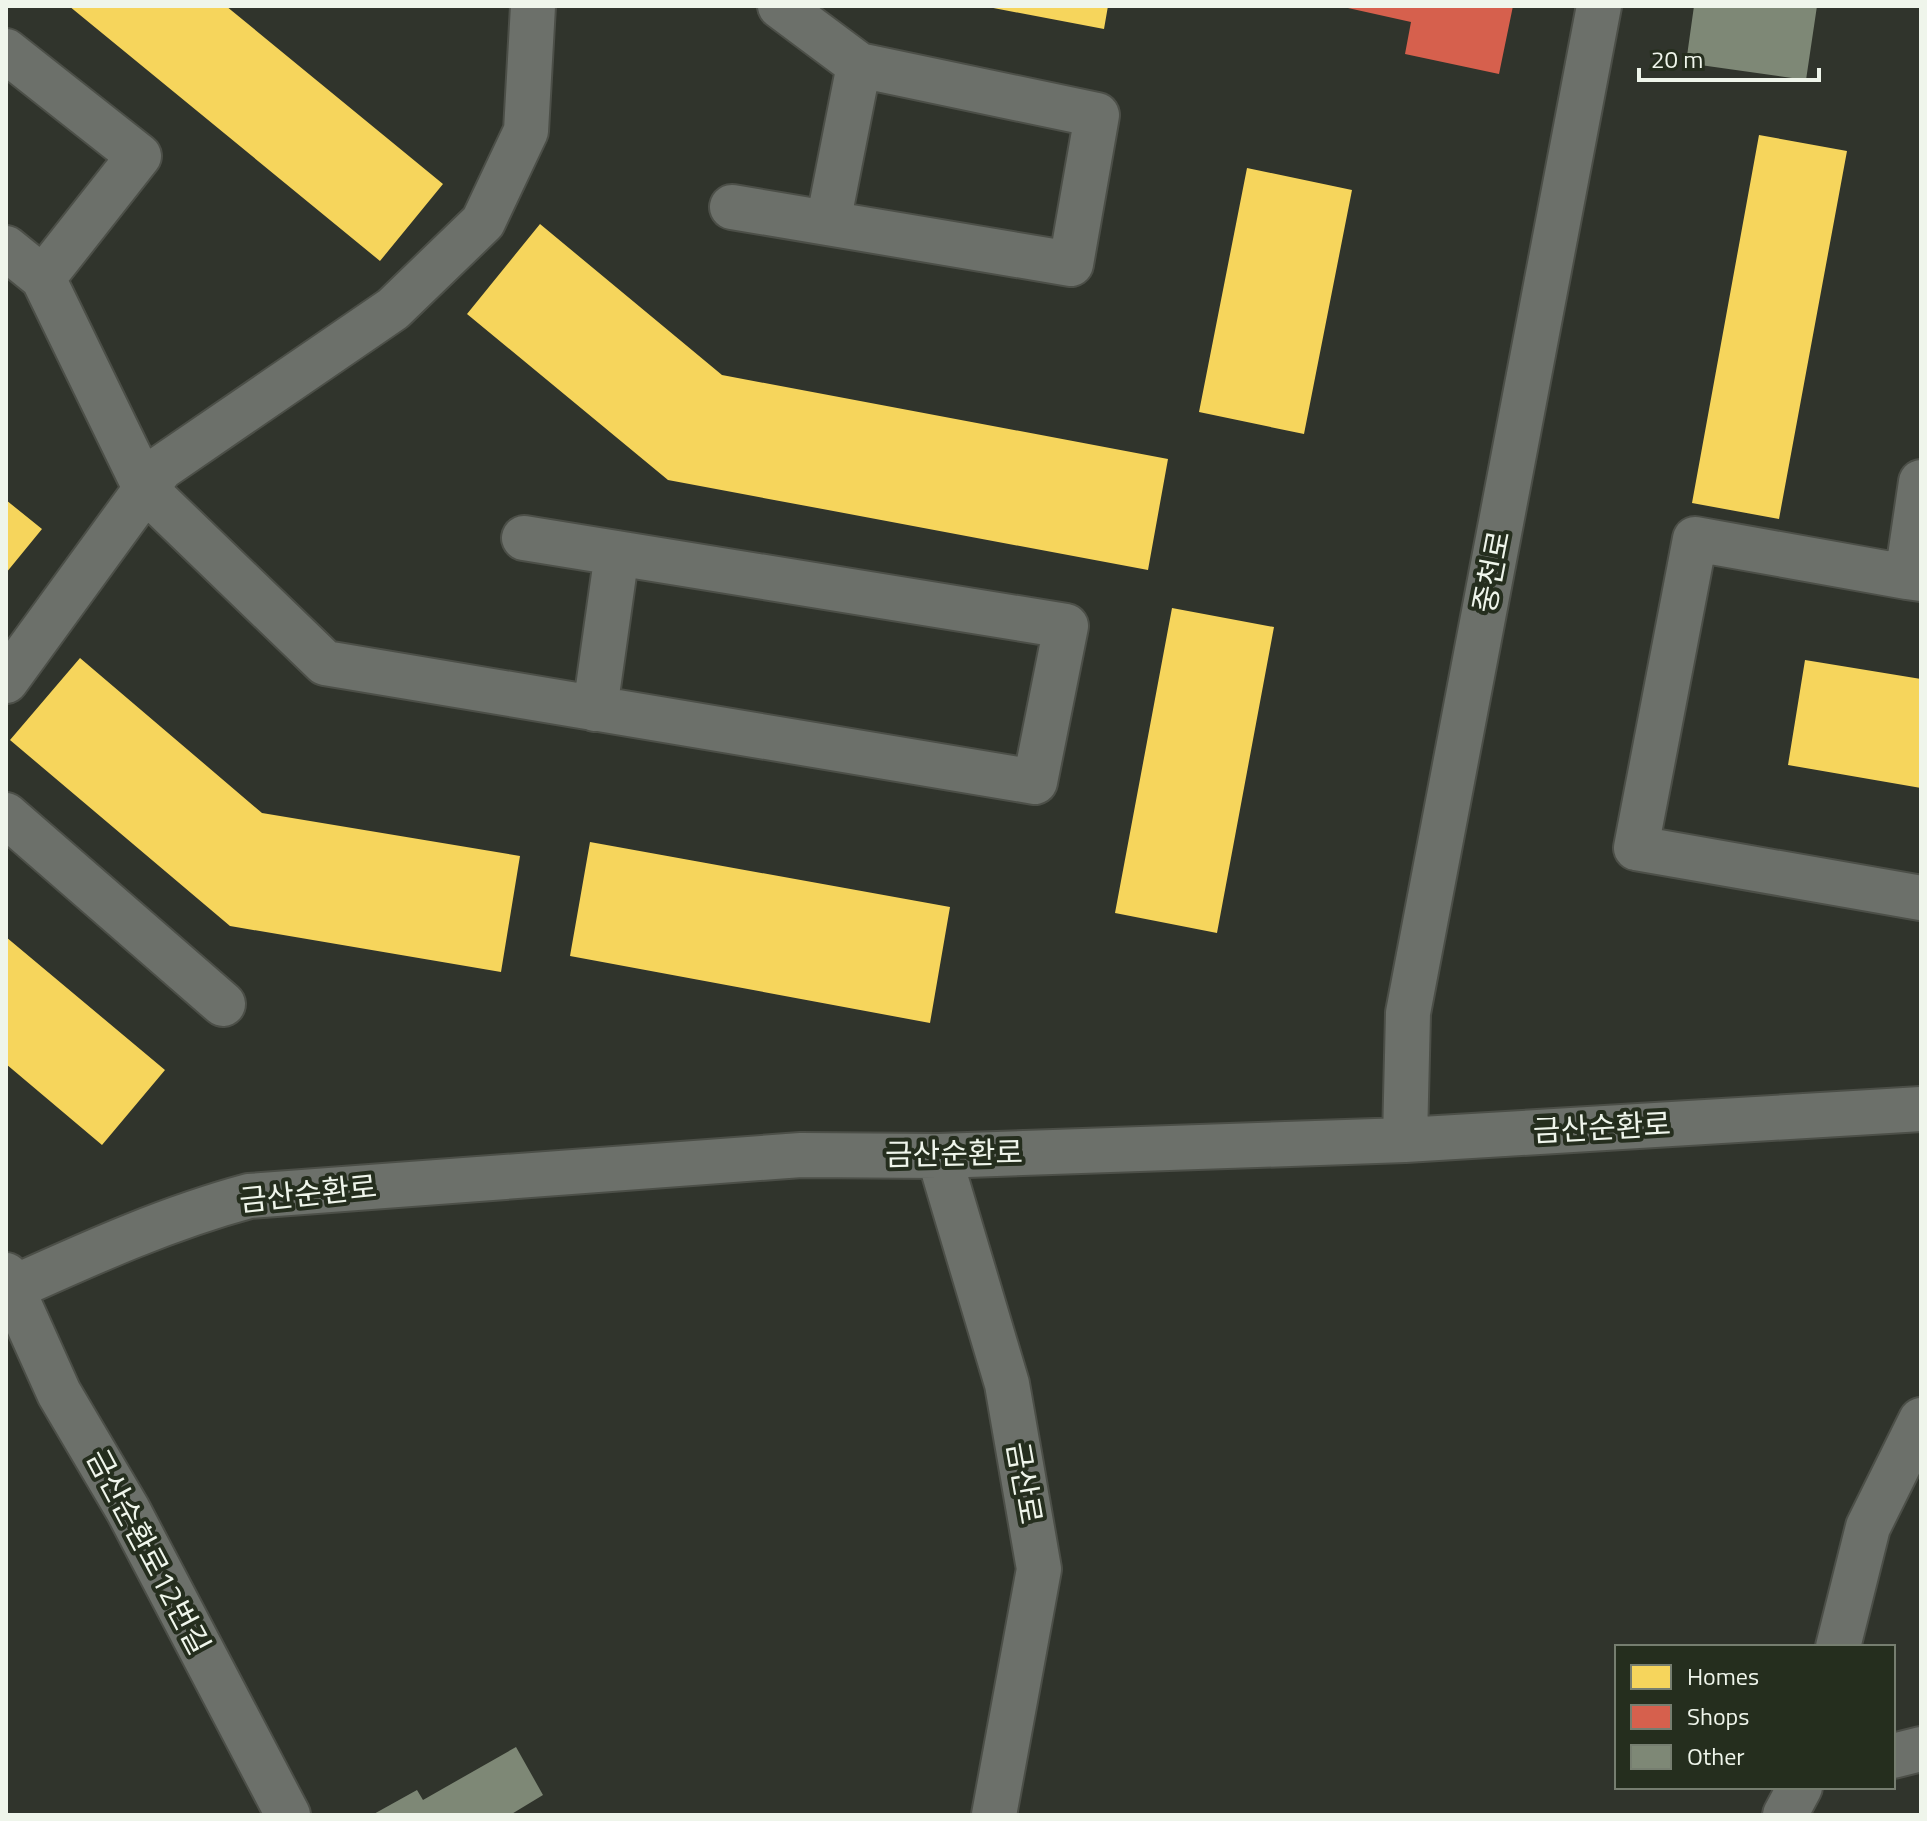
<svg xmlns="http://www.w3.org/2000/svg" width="1927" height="1821" viewBox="0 0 1927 1821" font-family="'Titillium Web','Noto Sans KR',sans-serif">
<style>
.homes{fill:#f6d55c}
.shops{fill:#d6604d}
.building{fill:#7e8876}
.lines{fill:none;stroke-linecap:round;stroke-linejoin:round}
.minor-casing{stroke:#4c4f48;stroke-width:48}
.minor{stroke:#6c706a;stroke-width:44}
.labels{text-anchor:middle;stroke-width:8;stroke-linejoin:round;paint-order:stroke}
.street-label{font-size:30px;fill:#eff5eb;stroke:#252e1e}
</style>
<rect width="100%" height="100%" fill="#30342c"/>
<!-- homes -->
<path class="homes" d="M69,6H226L443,184L380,261Z
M983,6H1108L1104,29Z
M1759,135L1847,151L1779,519L1692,503Z
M1247,168L1352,190L1304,434L1199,412Z
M540,224L722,375L1168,459L1148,570L668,480L467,314Z
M6,500L42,529L6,573Z
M1172,608L1274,627L1217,933L1115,913Z
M80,658L262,813L520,856L501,972L230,926L10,740Z
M1805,660L1921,679V788L1788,765Z
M590,842L950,907L930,1023L570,956Z
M6,937L165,1070L102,1145L6,1064Z"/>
<!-- shops -->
<path class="shops" d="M1339,6H1513L1499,74L1405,54L1411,22Z"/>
<!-- building -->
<path class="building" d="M1694,6H1817L1806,80L1686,63Z
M516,1747L543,1795L510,1815H372L417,1790L423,1800Z"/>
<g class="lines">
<defs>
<path id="minor" d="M6,51L139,156L43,278
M732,207L1071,264L1097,115L859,65L780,6
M828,223L859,65
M6,248L43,278L146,490L325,663L1035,782L1066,626L524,538
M1921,482L1907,577L1921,579
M1907,577L1695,539L1636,848L1921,898
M6,681L161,468L393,309L483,222L526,131L533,6
M595,709L617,553
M6,815L223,1004
M1405,1140L1408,1013L1599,6
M939,1156L1007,1384L1039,1569L994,1815
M6,1275L59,1393L128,1510L288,1815
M6,1291C86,1255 164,1219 249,1196L801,1155L939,1156L1405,1140L1921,1109
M1838,1647L1868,1527L1921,1420
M1893,1756L1921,1749
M1785,1815L1800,1787"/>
</defs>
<!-- minor casing -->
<use href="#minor" class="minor-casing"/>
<!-- minor -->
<use href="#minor" class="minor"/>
</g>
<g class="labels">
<!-- street labels -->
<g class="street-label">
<text transform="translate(1492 572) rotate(-79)" y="10">중천로</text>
<text transform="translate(1602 1128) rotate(-3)" y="10">금산순환로</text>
<text transform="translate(954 1154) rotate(-1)" y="10">금산순환로</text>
<text transform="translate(308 1194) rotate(-6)" y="10">금산순환로</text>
<text transform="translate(1024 1483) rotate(80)" y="10">금산로</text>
<text transform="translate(148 1552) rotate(62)" y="10">금산순환로12번길</text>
</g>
</g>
<!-- border -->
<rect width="1927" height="1821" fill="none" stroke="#eff5eb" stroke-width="16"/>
<!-- legend -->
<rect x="1615" y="1645" width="280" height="144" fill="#252e1e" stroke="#767e70" stroke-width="2"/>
<rect x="1631" y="1665" width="40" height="24" fill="#f6d55c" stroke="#767e70" stroke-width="2"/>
<text x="1687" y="1685" font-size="24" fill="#eff5eb">Homes</text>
<rect x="1631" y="1705" width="40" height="24" fill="#d6604d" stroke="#767e70" stroke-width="2"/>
<text x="1687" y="1725" font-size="24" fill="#eff5eb">Shops</text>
<rect x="1631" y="1745" width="40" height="24" fill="#7e8876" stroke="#767e70" stroke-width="2"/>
<text x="1687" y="1765" font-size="24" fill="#eff5eb">Other</text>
<!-- scale -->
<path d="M1639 68v12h180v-12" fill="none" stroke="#eff5eb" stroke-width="4"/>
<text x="1651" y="68" font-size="24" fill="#eff5eb" stroke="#252e1e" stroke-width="6" paint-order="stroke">20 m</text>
</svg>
